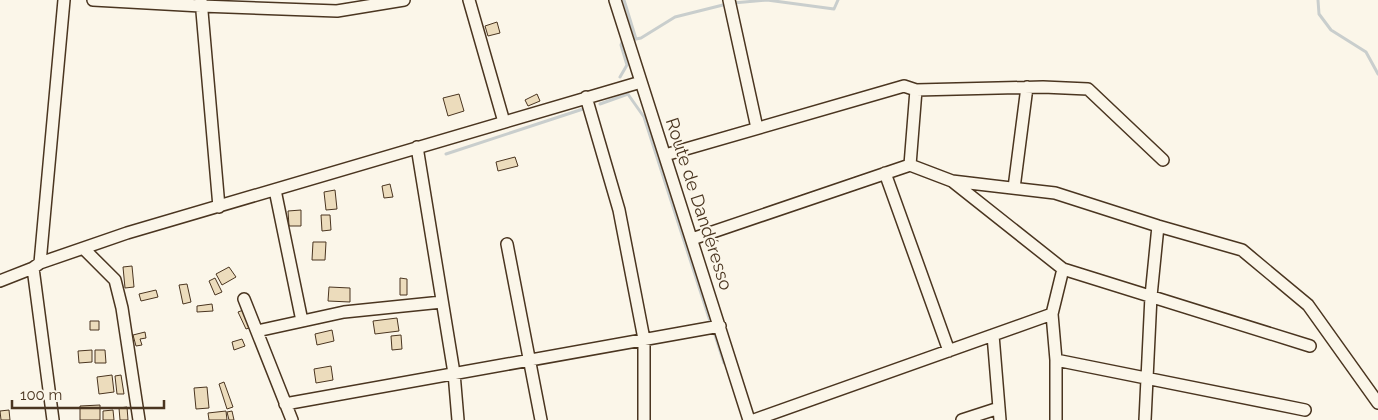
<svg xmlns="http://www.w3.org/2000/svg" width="1378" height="420" viewBox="0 0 1378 420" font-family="Raleway,sans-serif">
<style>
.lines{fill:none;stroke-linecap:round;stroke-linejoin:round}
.stream{stroke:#c9cecd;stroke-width:3}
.building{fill:#ecdcbc;stroke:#4a3520}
.minor-casing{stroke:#4a3520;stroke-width:14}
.minor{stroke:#fbf6e9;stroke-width:11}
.labels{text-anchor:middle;stroke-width:4;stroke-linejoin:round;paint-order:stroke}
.street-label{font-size:18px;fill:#4a3520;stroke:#fbf6e9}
</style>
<rect width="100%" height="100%" fill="#fbf6e9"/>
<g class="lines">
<!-- stream -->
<path class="stream" d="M624,0L636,39
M1318,0L1319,14L1331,30L1366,52L1378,74
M733,3L767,0L834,9L838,0
M631,40L641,38L675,17L727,4
M620,77L627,65L621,45L622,42
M625,90L644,117L710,321
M600,104L628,94
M446,154L583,109
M714,332L724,363"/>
</g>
<!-- building -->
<path class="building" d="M497,22L500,33L488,36L485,26Z
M459,94L464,111L448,116L443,98Z
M537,94L540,101L528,106L525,100Z
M515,157L518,166L498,171L496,162Z
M390,184L393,197L384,198L382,186Z
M335,190L337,209L326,210L324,192Z
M301,210V226H289L288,211Z
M321,215H330L331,230L322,231Z
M313,242H326L325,260H312Z
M132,266L134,287L125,288L123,267Z
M229,267L236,277L222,285L216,274Z
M215,278L222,292L215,295L209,281Z
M400,278L407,279V295H400Z
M187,284L191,302L183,304L179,285Z
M329,287L350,288V302L328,301Z
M156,290L158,297L141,301L139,294Z
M212,304L213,311L197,312V306Z
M246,309L254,326L246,329L238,312Z
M397,318L399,331L375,334L373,321Z
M90,321H99V330H90Z
M332,330L334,341L317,345L315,334Z
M145,332L146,338L140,339L142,345L136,346L133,335Z
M401,335L402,349L392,350L391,336Z
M242,339L245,346L234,350L232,342Z
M92,350V362L79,363L78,351Z
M95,350H105L106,363H95Z
M331,366L333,380L316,383L314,369Z
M112,375L114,392L99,394L97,377Z
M121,375L124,394H117L115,376Z
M224,382L233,407L227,409L219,384Z
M207,387L209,408L196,409L194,388Z
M100,405V420H80V406Z
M127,407L128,420H120L119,408Z
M9,410L10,420H1L0,411Z
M113,410L114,420H103V411Z
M226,411L227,420H209L208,413Z
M232,411L234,420H229L227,412Z"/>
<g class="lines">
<defs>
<path id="minor" d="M93,0L201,6L337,11L404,0
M201,0L219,207
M469,0L504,122
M615,0L749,420
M729,0L757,128
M916,90L1043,87L1088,89L1163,160
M586,97L619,210L644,339V420
M417,147L454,373L458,420
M665,155L904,86L916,90L910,165
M885,173L949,351
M1014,188L1027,87
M275,190L302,321
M692,239L910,165L952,181
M507,244L541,420
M84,249L115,280L122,308L139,420
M40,263L64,0
M33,268L53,420
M1063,269L1310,346
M0,281L33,268L40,263L127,233L641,82
M244,299L292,420
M1052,314L1063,269L952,181L1055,193L1158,226L1242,250L1308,305L1378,403
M257,331L344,312L442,302
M993,335L1000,420
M1056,360L1305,410
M285,404L720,326
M754,420L1052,314L1056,360V420
M962,420L999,408
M1145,420L1151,296L1158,226"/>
</defs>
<!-- minor casing -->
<use href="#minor" class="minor-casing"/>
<!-- minor -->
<use href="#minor" class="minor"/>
</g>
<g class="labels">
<!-- street labels -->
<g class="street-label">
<text transform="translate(699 204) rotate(72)" y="6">Route de Dandéresso</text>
</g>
</g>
<!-- scale -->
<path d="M12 400v8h152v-8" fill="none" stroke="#4a3520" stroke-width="2.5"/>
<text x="20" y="400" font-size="15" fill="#4a3520" stroke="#fbf6e9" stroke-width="4" paint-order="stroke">100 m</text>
</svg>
